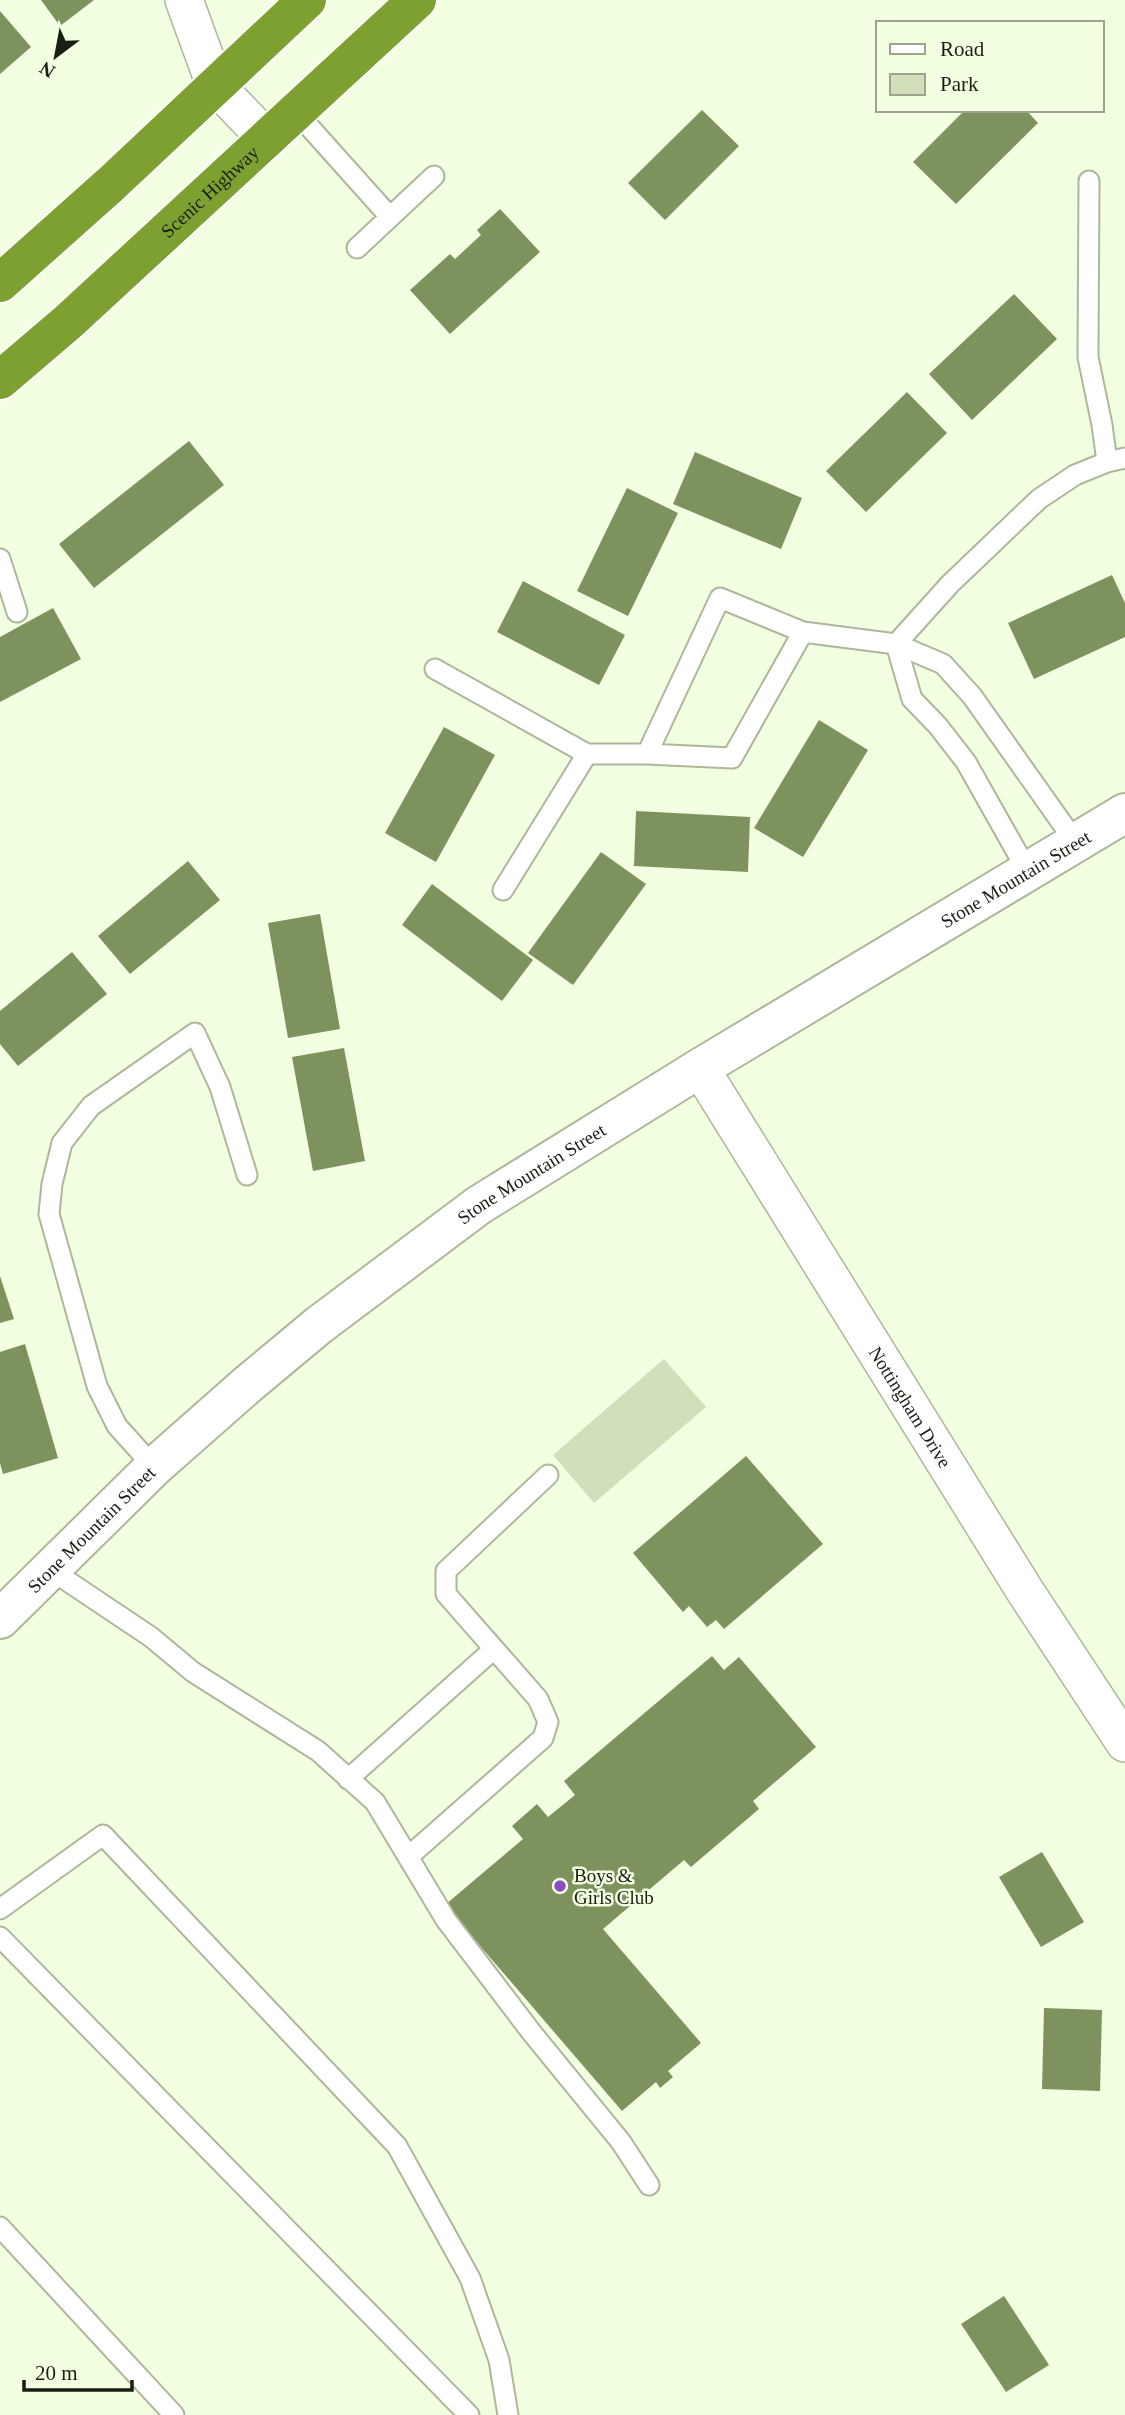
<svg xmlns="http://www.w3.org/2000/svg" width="1125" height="2415" viewBox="0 0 1125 2415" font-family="'Times New Roman',serif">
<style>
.green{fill:#d1dfba}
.building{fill:#7e925e}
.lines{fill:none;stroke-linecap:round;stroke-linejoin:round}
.lane-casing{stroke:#acb79b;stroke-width:23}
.street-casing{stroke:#acb79b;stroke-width:40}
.secondary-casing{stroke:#acb79b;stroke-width:42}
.highway-casing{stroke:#fff;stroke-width:42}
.lane{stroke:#fff;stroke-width:19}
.street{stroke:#fff;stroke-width:37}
.secondary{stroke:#fff;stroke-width:38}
.highway{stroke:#7da031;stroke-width:38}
.poi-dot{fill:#8a4cc2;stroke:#f2ffe0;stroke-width:2.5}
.labels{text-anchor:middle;stroke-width:5;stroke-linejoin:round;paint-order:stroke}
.street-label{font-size:19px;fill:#191e13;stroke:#f2ffe0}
.poi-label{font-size:19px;fill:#191e13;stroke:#f2ffe0;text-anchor:start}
</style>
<rect width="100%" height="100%" fill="#f2ffe0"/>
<!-- green -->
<path class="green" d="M664,1359L706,1407L594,1503L553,1455Z"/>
<!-- building -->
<path class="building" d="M41,0H94L60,26Z
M0,11L31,47L0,74Z
M702,110L739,146L665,220L628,183Z
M965,110H1026L1038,123L956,204L913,162Z
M500,209L540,252L450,334L410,290L450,254L455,259L481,235L477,230Z
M1014,294L1057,339L972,420L929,374Z
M907,392L947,433L866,512L826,471Z
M189,441L224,485L94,588L59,544Z
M695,452L802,498L781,549L673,504Z
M627,488L678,513L628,616L577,591Z
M1112,575L1125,603V637L1034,679L1008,623Z
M523,581L625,635L599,685L497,632Z
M53,608L81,659L0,702V637Z
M819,720L868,750L803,857L754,828Z
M444,727L495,755L436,862L385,833Z
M636,811L750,817L748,872L634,866Z
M601,852L646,884L573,985L528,953Z
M188,861L220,900L130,974L98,936Z
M432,884L533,960L502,1001L402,925Z
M320,914L340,1029L288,1038L268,923Z
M72,952L107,994L18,1066L0,1044V1011Z
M344,1048L365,1161L313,1171L292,1057Z
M0,1276L14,1319L0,1323Z
M25,1344L58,1458L3,1474L0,1463V1352Z
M746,1456L823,1544L724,1629L716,1620L707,1627L689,1606L683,1612L633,1553Z
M712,1656L724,1670L739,1657L816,1747L753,1801L759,1809L691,1867L684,1860L603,1929L701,2043L668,2071L673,2077L660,2088L656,2082L622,2111L445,1905L523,1839L512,1826L537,1804L548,1817L575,1795L564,1781Z
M1042,1852L1084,1922L1041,1947L999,1877Z
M1044,2008L1102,2010L1100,2091L1042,2089Z
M1004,2296L1049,2365L1006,2392L961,2324Z"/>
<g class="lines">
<defs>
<path id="lane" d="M297,113L390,217
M1089,181L1088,357L1102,425L1107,462
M357,248L434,176
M0,559L17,612
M896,644L950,584L1039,499L1075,475L1107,462L1125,458
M896,644L912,699L938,726L966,762L1028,872
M435,669L587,754H647L732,758L803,632L896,644L943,664L972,696L1076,843
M647,754L720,598L803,632
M503,890L587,754
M154,1467L117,1426L97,1386L49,1214L52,1184L62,1143L91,1106L195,1033L220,1087L247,1175
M51,1570L151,1637L193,1672L318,1751L375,1802L446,1920L532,2033L621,2142L649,2185
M348,1779L494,1649
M408,1857L543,1738L548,1722L538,1699L446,1594V1571L548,1475
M0,1909L103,1835L397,2146L470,2278L499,2360L508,2415
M0,1937L469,2415
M0,2227L174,2415"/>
<g id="street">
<path d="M184,0L215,85L267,139"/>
<path id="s1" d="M700,1068L1025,1591L1125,1743"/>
</g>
<g id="secondary">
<path id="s2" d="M0,1619L154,1467L247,1385L319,1325L479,1205L700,1068L1125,813"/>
</g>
<g id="highway">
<path d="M0,283L111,184L307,0"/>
<path id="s3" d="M0,380L68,322L417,0"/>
</g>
</defs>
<!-- lane casing -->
<use href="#lane" class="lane-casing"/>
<!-- street casing -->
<use href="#street" class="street-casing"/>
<!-- secondary casing -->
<use href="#secondary" class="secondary-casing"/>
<!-- highway casing -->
<use href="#highway" class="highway-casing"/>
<!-- lane -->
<use href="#lane" class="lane"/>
<!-- street -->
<use href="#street" class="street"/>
<!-- secondary -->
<use href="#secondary" class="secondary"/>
<!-- highway -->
<use href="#highway" class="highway"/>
</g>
<!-- markers -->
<circle class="poi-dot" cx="560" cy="1886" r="7"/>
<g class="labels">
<!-- street labels -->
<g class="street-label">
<text dy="7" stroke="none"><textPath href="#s3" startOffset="282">Scenic Highway</textPath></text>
<text dy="7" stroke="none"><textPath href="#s2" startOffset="1262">Stone Mountain Street</textPath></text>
<text dy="7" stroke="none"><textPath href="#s2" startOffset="695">Stone Mountain Street</textPath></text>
<text dy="7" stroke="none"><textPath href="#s1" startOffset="399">Nottingham Drive</textPath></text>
<text dy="7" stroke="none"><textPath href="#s2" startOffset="128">Stone Mountain Street</textPath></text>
</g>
<!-- poi labels -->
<g class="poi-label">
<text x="574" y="1882">Boys &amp;<tspan x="574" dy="22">Girls Club</tspan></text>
</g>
</g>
<!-- legend -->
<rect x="876" y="21" width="228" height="91" fill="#f2ffe0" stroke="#9ba58e" stroke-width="2"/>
<rect x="890" y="44" width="35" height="10" fill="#ffffff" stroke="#9ba58e" stroke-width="2"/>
<text x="940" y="56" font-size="21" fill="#191e13">Road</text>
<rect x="890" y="74" width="35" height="21" fill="#d1dfba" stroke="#9ba58e" stroke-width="2"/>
<text x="940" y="91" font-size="21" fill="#191e13">Park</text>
<!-- north arrow -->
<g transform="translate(56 56) rotate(212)" stroke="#f2ffe0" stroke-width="5" paint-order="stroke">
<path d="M0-5L12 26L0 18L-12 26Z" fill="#191e13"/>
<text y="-10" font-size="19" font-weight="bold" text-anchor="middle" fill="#191e13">N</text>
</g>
<!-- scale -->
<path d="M24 2380v10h108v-10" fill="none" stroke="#191e13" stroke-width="3.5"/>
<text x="35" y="2380" font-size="21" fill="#191e13" stroke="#f2ffe0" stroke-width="5" paint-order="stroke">20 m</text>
</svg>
